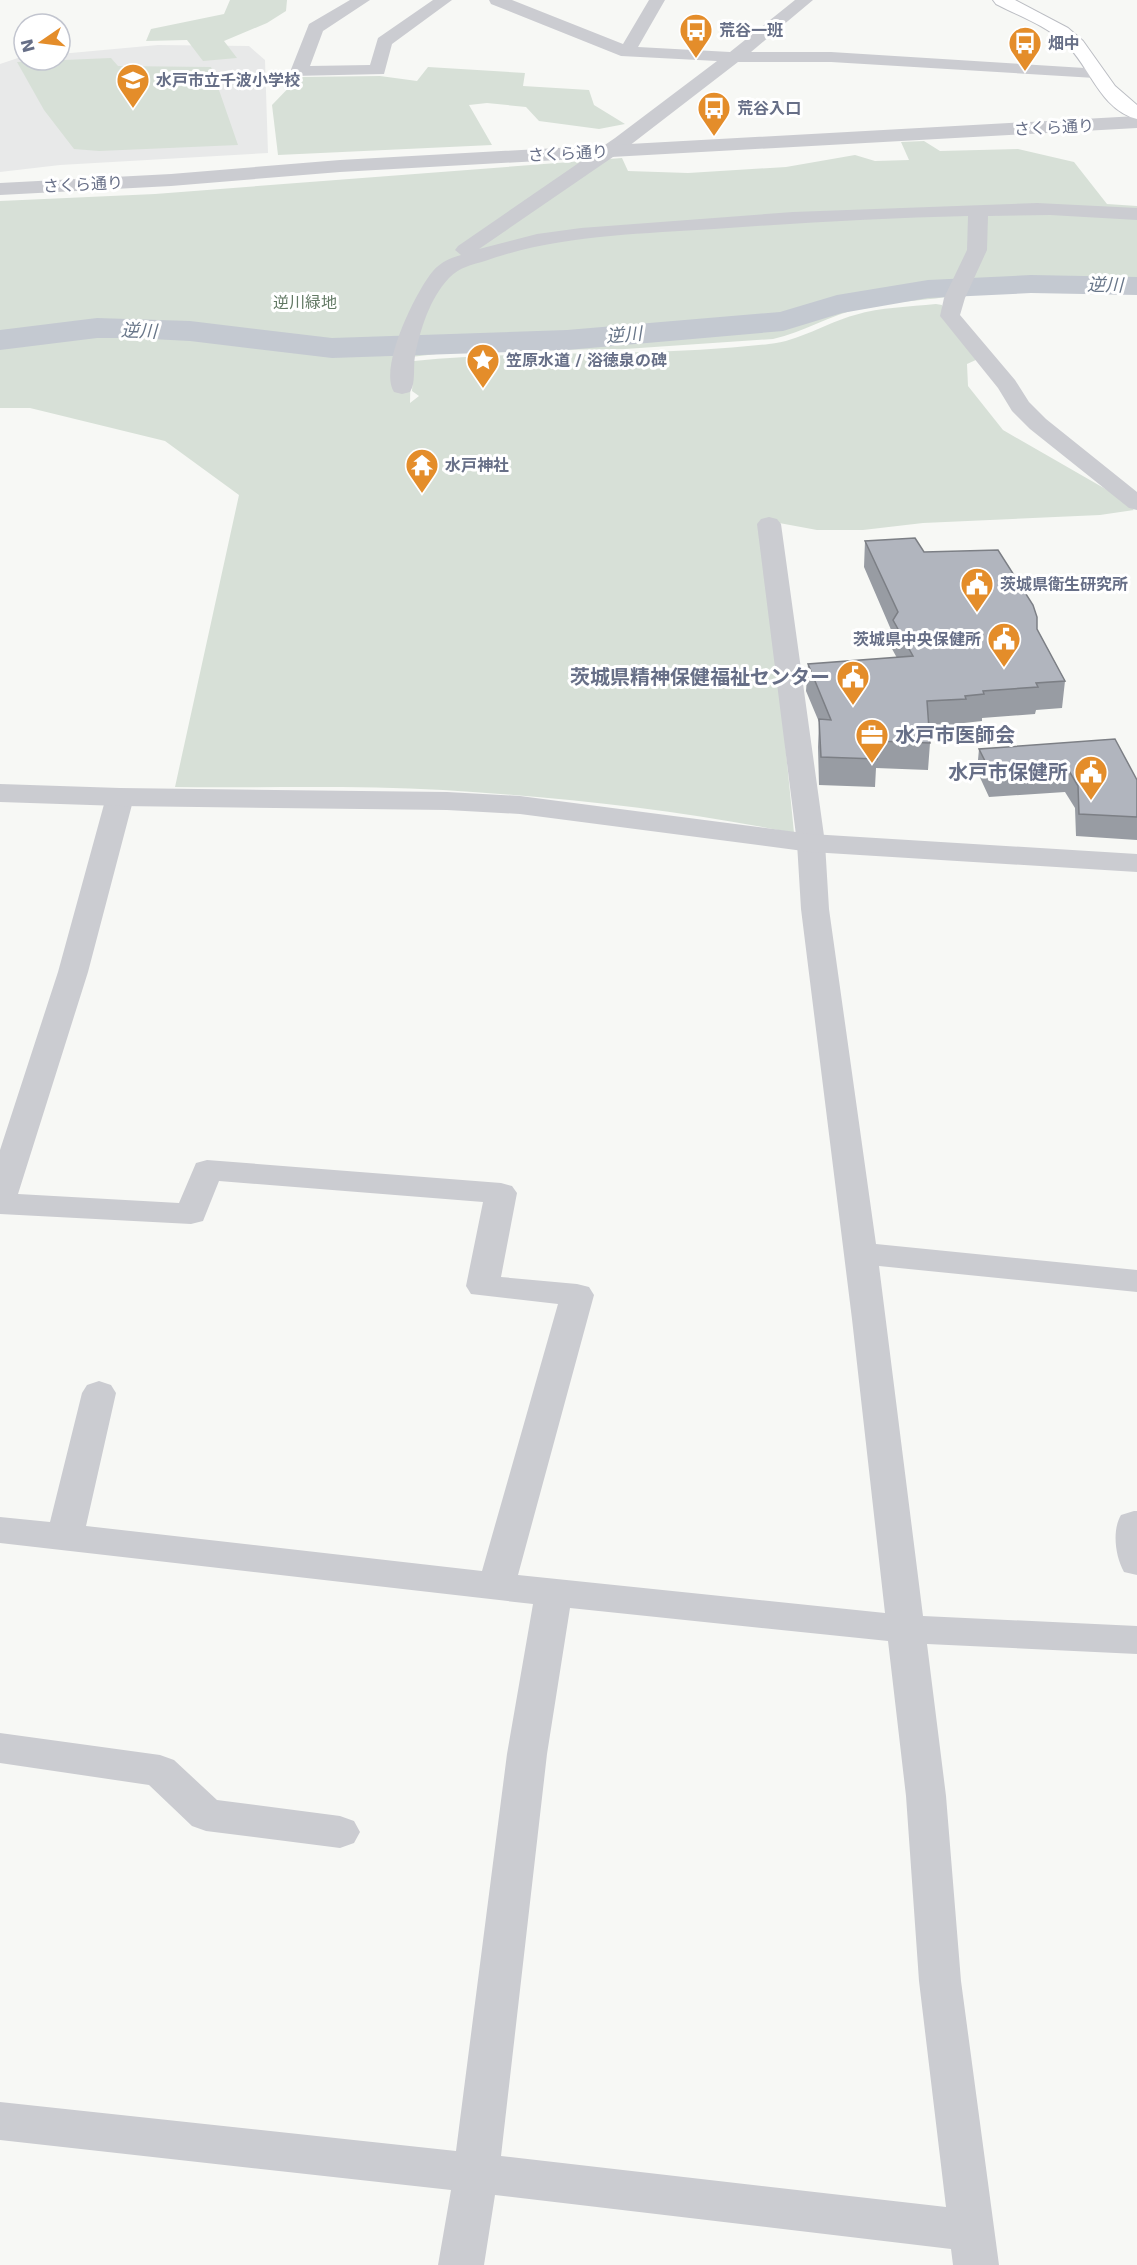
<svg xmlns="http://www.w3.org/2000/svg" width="1137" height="2265" viewBox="0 0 1137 2265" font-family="'DejaVu Sans','Noto Sans JP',sans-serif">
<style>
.built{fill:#e8e9e9}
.green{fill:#d7e0d7}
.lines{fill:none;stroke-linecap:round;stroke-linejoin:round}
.river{fill:#c4c9d1;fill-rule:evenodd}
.secondary-casing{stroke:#bbbdc3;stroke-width:2}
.minor{fill:#cbccd1;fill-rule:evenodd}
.tertiary{fill:#cbccd1;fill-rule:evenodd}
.secondary{fill:#fff;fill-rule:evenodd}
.wall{fill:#989ca3}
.building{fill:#b1b5be;stroke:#7c7f85;stroke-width:1.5}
.labels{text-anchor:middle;stroke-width:6;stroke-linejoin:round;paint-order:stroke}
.far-poi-label{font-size:16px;font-weight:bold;fill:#676f87;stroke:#fff;text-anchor:start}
.far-street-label{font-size:16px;fill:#676f87;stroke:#fff}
.far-park-label{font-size:16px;fill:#627964;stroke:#fff}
.far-water-label{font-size:18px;font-style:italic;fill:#687689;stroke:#fff}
.poi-label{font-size:20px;font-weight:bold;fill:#676f87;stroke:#fff;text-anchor:end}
</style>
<rect width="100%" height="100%" fill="#f7f8f5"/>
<!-- built -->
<path class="built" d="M158,45L249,46L265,60L268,153L60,165L0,172V64L21,57H24V60H60V54Z"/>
<!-- green -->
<path class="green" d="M230,0H287L286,11L267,23L224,41L237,58L203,61L187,40L146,41L151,29L224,14Z
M111,58L118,66L211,67L238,145L99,151L74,149L44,110L17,62Z
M428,67L525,73L523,86L589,90L594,105L625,124L599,129L539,121L526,107L487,103L469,105L492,145L278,155L272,105L299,77L380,76L417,81Z
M924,141L940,151L1018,149L1074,162L1107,204L1137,206V281L952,282L943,297H946C918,301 889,302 862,308C830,315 804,332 773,339L625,349L462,351L411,357L410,403L419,396L412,391L414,361C532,349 651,358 769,344C800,341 825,323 855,315C881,307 909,307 936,304L942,305L944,317L978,359L967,364L968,386L1003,430L1116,495L1134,510L1100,515L923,523L863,530H817L763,520L794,833C678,810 560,797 443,790C354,785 264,788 175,787L239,495L165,441L30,408H0V201L155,194L622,158L628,171L688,173L786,167L855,155L875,161L909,160L901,142Z"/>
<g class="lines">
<!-- river -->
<path class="river" d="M1031,275L1137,277V295L1031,293L928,298L842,313L783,331L567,350L332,358L190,341L132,338H97L0,350V330L97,318L190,321L332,338L567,330L780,312L837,295L928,280Z"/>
<defs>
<path id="secondary" d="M993,0H1015L1068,28L1083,41L1115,86L1137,105V119C1100,110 1090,66 1065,43C1045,25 1019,16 996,4Z"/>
</defs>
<!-- secondary casing -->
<use href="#secondary" class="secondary-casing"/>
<!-- minor -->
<path class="minor" d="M350,0H370L323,31L310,66L370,65L378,38L433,0H452L392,44L384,74L293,76L290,72L309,24Z
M489,0H512L623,44L649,0H665L638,47L730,52L795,0H813L751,52H831L1101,69L1104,73L1101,77L1095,78L831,62H738L629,146L479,249L537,234L581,228L793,212L1037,203L1137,208V220L1050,215L988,216L987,250L965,298L960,315L1015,380L1029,402L1046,419L1137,492V510L1129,508L1030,429L1012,411L998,388L940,316L944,298L967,250L968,216C883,218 799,223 714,229C638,234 558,235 485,261C471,265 460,267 449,278C430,298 420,330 415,356C413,367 416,383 410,392L402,394L394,392C378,368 416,291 433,271C441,262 450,258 461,255L455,250L458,246L615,138L717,61L621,56L491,4Z
M769,517L777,519L781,524L825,843L829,909L876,1244L1137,1270V1292L879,1266L923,1616L1137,1626V1654L927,1644L946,1796L961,1981L999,2265H953L951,2249L495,2195L484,2265H438L451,2190L0,2140V2102L456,2151L507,1754L533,1604L0,1543V1517L50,1522L82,1393L87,1385L99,1381L111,1385L116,1393L86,1526L482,1571L558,1304L471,1294L466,1286L483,1202L219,1181L203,1221L191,1224L0,1214V1150L58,972L106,797L110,791L120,789L130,791L134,797L88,972L18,1194L179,1203L196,1163L207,1160L501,1183L512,1186L517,1193L501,1277L577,1284L589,1287L594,1295L518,1575L885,1613L852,1319L801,909L797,843L757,524L761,519ZM570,1608L888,1641L906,1796L919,1981L946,2207L501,2156L547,1754Z
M1134,1511H1137V1575L1124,1572C1115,1556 1112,1530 1121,1515Z
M0,1733L160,1755L174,1760L217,1800L340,1816L354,1821L360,1832L354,1843L340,1848L206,1831L192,1826L149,1785L0,1763Z"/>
<!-- tertiary -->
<path class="tertiary" d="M1137,116V128L340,172L171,186L0,195V183L171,174L340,160Z
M0,784L120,788L447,792L520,796L811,834L1137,854V872L811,852L520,814L447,810L120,806L0,802Z"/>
<!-- secondary -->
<use href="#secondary" class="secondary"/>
</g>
<!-- wall -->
<path class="wall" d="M865,541L924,552L1037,629L1065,681L1062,708L1036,710L1035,714L982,718V721L964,723V726L929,728L930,743L928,770L876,768L875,787L819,785L818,747L819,722L806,691L808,664L897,658L891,647L892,632L864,567Z
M979,749L1137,780V840L1076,836L1075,808L1065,792L989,797L977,771Z"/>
<!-- building -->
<path class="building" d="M915,538L924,552L998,550L1033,605L1037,617V629L1065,681L1036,683L1038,687L983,691L984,694L965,696L966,699L927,701L930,743L877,741V759L821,757L819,719L831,720L808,664L913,656L893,620L898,612L865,541Z
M1115,739L1137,780V817L1079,814L1078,786L1068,769L992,775L979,749Z"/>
<!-- icons -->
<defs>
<symbol id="bus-pin" viewBox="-11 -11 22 30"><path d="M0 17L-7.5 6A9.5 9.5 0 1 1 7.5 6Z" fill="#e48d2a" stroke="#fff"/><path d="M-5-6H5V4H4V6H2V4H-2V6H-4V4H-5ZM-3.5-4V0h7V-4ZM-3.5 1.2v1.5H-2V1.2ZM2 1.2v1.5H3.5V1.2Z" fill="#fff"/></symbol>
<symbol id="school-pin" viewBox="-11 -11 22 30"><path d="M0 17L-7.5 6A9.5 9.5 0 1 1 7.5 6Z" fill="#e48d2a" stroke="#fff"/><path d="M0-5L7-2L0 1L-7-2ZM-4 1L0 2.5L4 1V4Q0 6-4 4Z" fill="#fff"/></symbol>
<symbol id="sight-pin" viewBox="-11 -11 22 30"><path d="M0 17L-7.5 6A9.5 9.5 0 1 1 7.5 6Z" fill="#e48d2a" stroke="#fff"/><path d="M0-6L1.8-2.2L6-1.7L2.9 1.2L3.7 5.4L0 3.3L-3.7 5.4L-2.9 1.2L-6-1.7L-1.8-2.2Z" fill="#fff"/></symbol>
<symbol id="temple-pin" viewBox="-11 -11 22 30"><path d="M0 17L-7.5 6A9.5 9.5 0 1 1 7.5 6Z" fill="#e48d2a" stroke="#fff"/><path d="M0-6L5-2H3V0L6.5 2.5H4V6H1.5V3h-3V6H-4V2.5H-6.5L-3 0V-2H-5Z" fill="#fff"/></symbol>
<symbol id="civic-pin" viewBox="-11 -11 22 30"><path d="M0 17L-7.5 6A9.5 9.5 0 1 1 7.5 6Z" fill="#e48d2a" stroke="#fff"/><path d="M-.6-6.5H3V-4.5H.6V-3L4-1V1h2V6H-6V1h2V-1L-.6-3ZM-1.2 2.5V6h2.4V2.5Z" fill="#fff"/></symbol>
<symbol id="office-pin" viewBox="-11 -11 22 30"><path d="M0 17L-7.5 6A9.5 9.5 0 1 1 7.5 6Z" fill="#e48d2a" stroke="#fff"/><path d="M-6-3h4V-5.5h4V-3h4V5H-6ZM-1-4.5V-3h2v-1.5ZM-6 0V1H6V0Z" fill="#fff"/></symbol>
</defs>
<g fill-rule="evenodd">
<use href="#bus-pin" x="677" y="11" width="38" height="52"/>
<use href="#bus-pin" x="1006" y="24" width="38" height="52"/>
<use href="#school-pin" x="114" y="61" width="38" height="52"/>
<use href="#bus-pin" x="695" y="89" width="38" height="52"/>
<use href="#sight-pin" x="464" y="341" width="38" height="52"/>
<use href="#temple-pin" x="403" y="446" width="38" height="52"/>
<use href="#civic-pin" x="958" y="565" width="38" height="52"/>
<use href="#civic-pin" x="985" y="620" width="38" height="52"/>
<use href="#civic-pin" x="834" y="658" width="38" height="52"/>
<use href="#office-pin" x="853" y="716" width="38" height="52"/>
<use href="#civic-pin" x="1072" y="753" width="38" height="52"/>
</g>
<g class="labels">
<!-- far-poi labels -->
<g class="far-poi-label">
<text x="719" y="36">荒谷一班</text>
<text x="1048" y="49">畑中</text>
<text x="156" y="86">水戸市立千波小学校</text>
<text x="737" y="114">荒谷入口</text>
<text x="506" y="366">笠原水道 / 浴徳泉の碑</text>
<text x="445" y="471">水戸神社</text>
<text x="1000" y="590">茨城県衛生研究所</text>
<text x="981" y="645" text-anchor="end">茨城県中央保健所</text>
</g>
<!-- far-street labels -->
<g class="far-street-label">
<text transform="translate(1054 127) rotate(-3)" y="6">さくら通り</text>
<text transform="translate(568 153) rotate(-3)" y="6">さくら通り</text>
<text transform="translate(83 184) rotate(-3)" y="6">さくら通り</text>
</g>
<!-- far-park labels -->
<g class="far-park-label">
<text x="305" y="308">逆川緑地</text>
</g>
<!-- far-water labels -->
<g class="far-water-label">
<text transform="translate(1105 285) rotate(1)" y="6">逆川</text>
<text transform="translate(139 331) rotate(2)" y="6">逆川</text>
<text transform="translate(624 335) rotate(-5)" y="6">逆川</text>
</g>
<!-- poi labels -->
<g class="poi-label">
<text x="830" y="684">茨城県精神保健福祉センター</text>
<text x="895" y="742" text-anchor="start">水戸市医師会</text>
<text x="1068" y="779">水戸市保健所</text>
</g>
</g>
<!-- north arrow -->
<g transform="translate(42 42) rotate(256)"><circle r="28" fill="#ffffff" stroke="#c2c5cf" stroke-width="1.5"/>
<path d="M0-4.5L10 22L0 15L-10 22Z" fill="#e48d2a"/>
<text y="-9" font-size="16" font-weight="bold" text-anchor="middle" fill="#676f87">N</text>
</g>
</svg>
